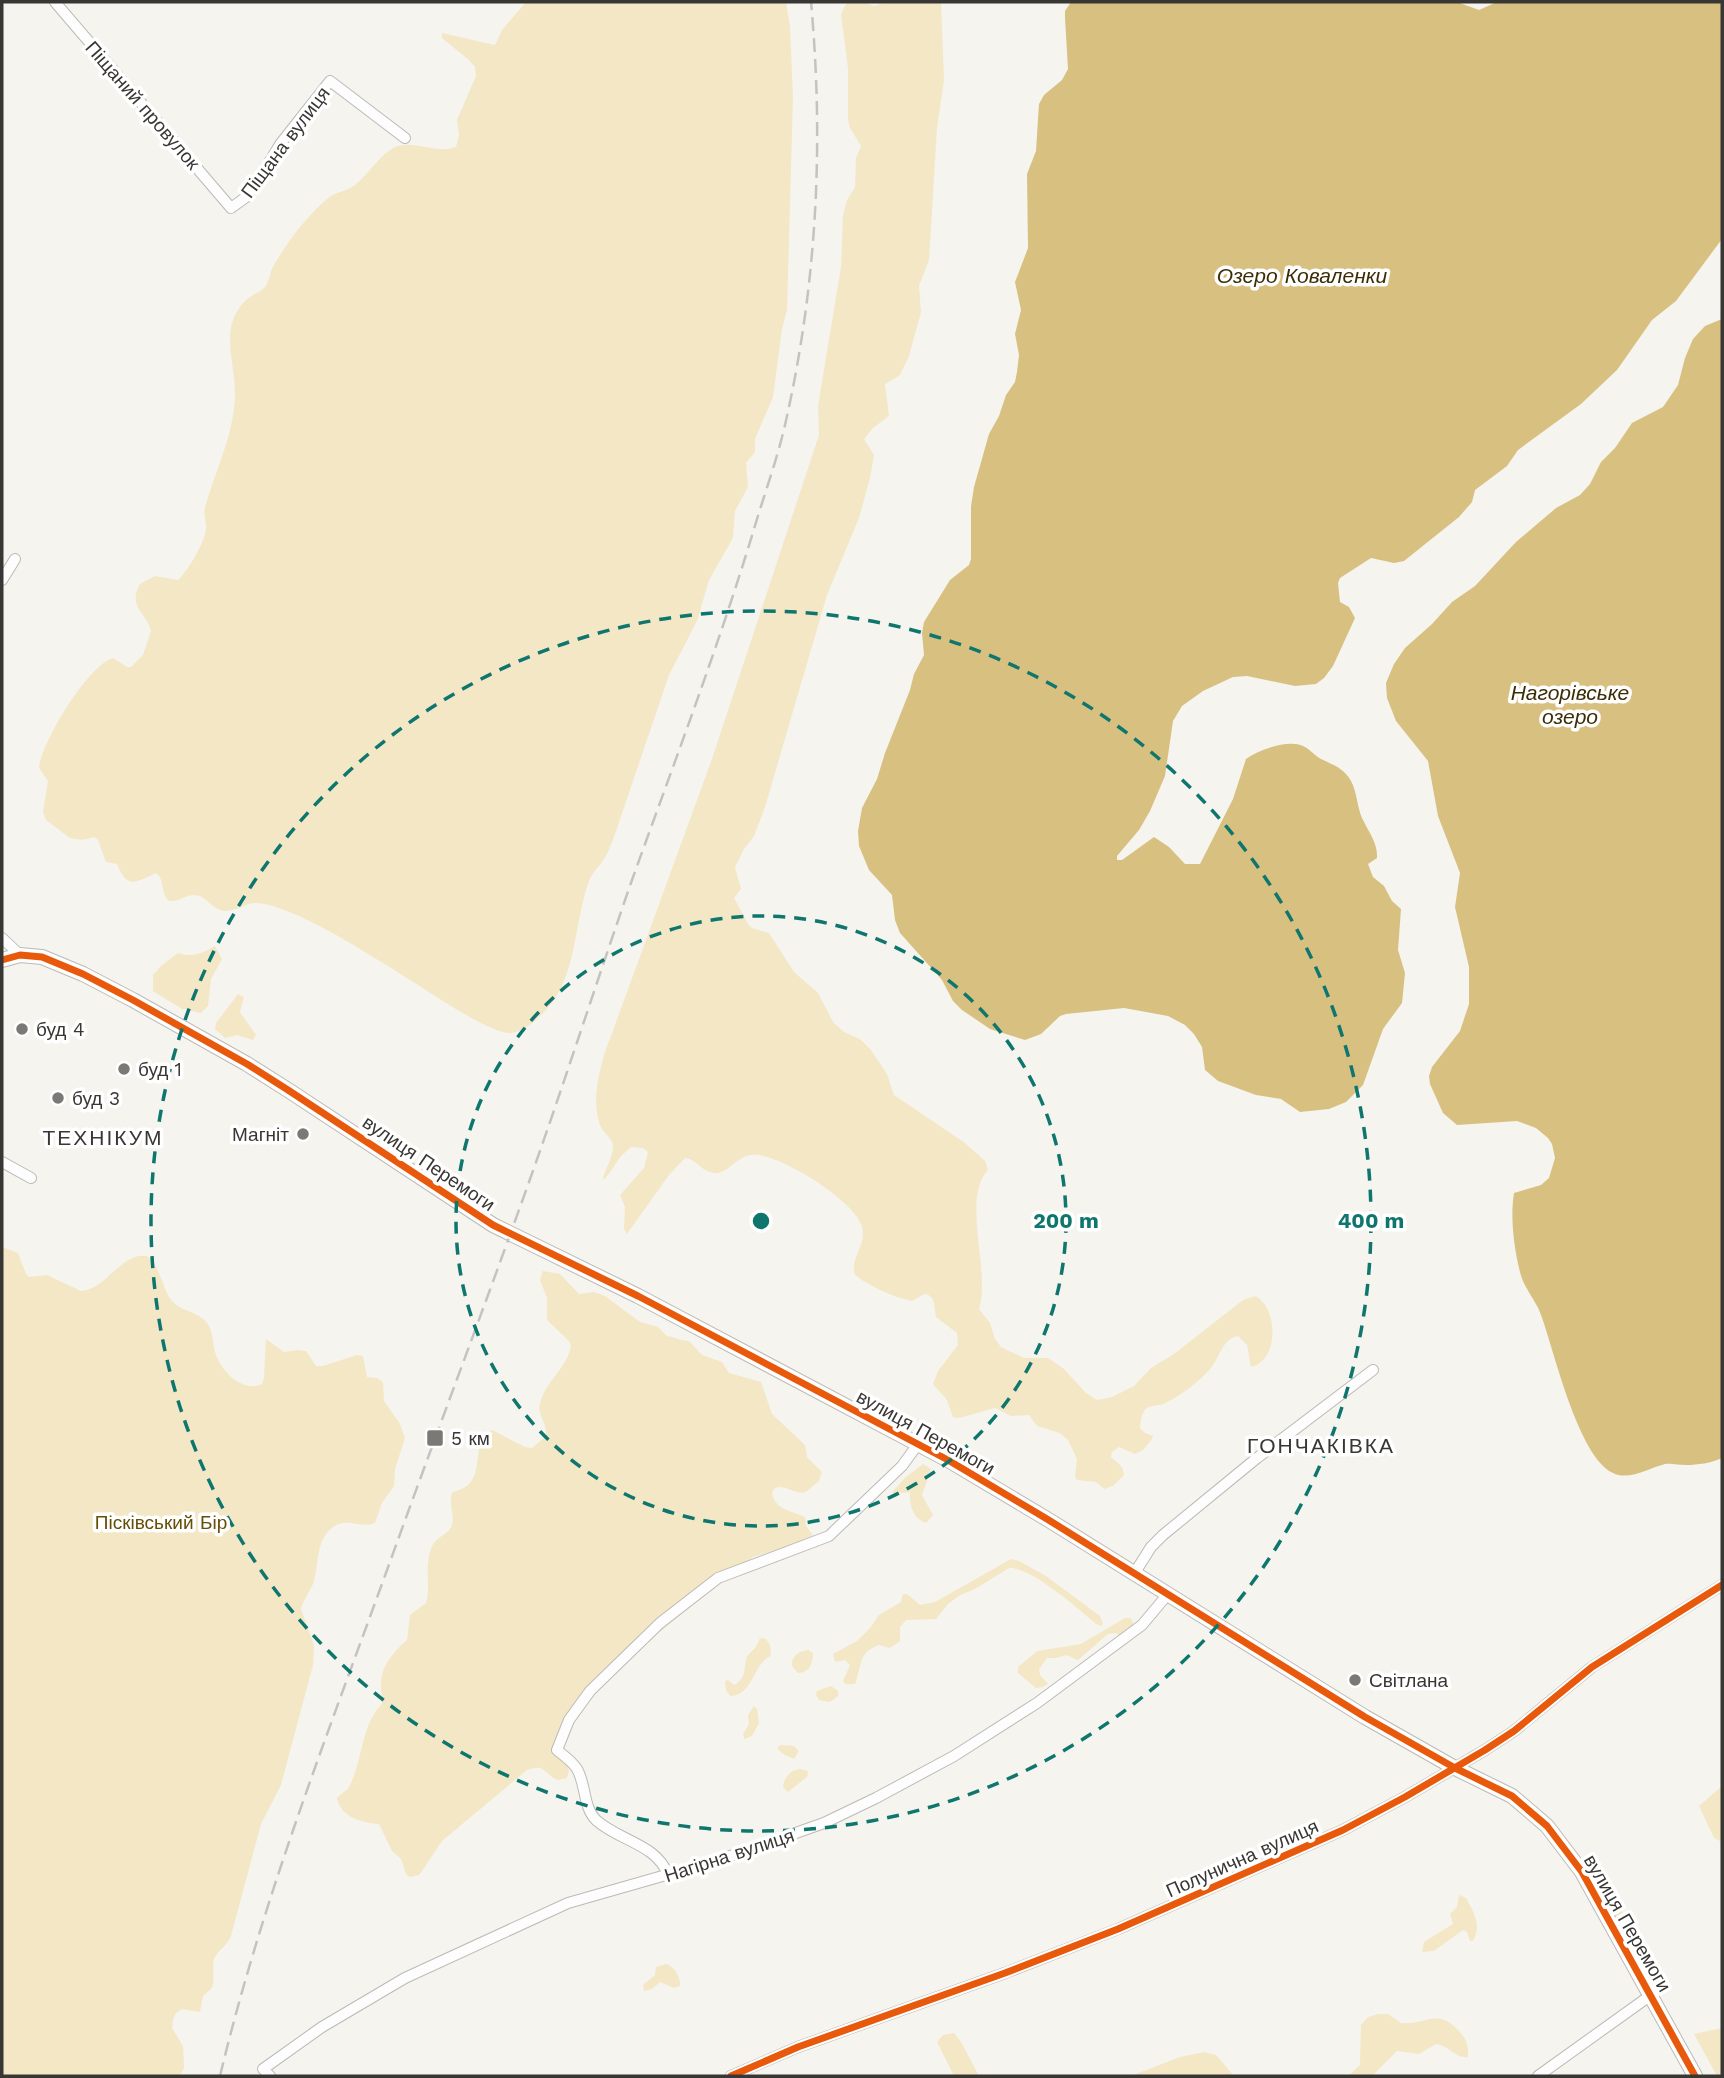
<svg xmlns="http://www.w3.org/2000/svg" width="1724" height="2078" viewBox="0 0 1724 2078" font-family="'Work Sans',sans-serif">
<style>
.green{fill:#f3e7c6}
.water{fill:#d8c081}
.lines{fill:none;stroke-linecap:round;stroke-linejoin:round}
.minor-casing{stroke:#bbbab6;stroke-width:12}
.tertiary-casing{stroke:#bbbab6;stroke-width:16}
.minor{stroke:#fefdfd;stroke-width:10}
.tertiary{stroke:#fefdfd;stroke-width:14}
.rail{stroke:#c3c3c2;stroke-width:2.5;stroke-dasharray:14 7;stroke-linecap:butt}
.cycleway-casing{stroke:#fff;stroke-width:11}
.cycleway{stroke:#e8590c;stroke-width:7}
.ring{fill:none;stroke:#0f766e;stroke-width:3.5;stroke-dasharray:12 9}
.poi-dot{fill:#7a7975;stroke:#fff;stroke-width:2.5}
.labels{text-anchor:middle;stroke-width:7;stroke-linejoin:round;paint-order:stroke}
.street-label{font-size:19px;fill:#383734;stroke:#fff}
.poi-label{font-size:19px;fill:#383734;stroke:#fff;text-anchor:start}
.park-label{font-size:19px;fill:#654e06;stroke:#fff}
.water-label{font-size:21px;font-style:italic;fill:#3b2d06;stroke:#fff}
.neighbourhood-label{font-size:21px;letter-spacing:2px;fill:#383734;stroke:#fff}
.centre{fill:#0f766e;stroke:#fff;stroke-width:3.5}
.ring-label{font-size:21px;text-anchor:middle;font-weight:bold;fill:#0f766e;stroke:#fff;stroke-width:7;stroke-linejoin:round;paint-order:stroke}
</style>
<rect width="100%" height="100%" fill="#f5f4ef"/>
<!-- green -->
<path class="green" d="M526,2H786L790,27L793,98L787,310L782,329L773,397L755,439V452L746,463L748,487L735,511L733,538L709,580L697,621L669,675L613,840C610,846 608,854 604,859C599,867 593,871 589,881C574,922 577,977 546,1010C537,1019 524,1032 511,1033C488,1034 421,986 399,973C362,950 314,919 273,906C246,898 247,908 227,911C212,912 208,895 194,895C185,895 179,902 169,901C160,893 165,879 156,873C136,882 127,890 117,864L106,862L98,840L94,837L82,840L70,838L46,820L43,812L48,781L39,768C41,743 88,665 113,658L127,667H131L143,655L151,631C147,613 127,607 140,584L155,576L178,580C187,572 208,538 206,525C205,516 203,513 206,504C217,467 233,436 235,397C236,373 226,346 232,323C235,313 241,303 250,297C256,293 263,291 267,284C270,278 270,271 274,265C287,242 307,216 327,199C336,191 346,192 355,185C369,174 378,157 393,148C412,138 436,155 456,147L459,135L457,120L476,76L475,67L469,60L442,38V33L495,45L502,30Z
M847,2H864L874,6L885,2H941L944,80L937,128L929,260L919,286L921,312L909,356L900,375L885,384L889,416L873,428L864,439L874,455L870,478L859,518L827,595L765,807L754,836L744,849L735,867L741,889L734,898L748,924L752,928L769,933L794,972L818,993L833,1022L844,1032L860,1039L871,1050L887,1074L894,1095L965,1143L985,1161L988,1170C961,1198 991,1271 979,1309L990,1323L995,1339L1001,1347L1024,1358H1048L1064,1369L1086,1393L1097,1400L1112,1397L1134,1386L1151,1368L1174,1354L1243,1300L1255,1296C1279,1308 1279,1361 1251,1367L1247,1345L1238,1336C1222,1339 1220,1357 1211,1368C1199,1382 1179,1397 1163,1404C1158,1406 1151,1405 1147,1408C1141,1412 1141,1422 1140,1428L1145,1433L1153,1436L1152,1439L1143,1450L1135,1454L1119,1447L1112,1452L1111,1457L1122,1467L1124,1475L1113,1486L1104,1489L1096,1482L1077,1480L1075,1477L1077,1459L1068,1440L1060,1433L1037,1426L1029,1415L1011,1416L995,1408L959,1418L953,1417L947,1400L933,1384L938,1371L958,1345L957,1333L936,1317C934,1307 936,1295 924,1294L912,1301C893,1297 871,1287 855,1275C849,1257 869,1245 861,1224C852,1199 776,1151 751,1155C737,1156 727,1175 713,1173C701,1171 697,1159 685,1158L669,1175L627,1234L624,1229L625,1207L620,1195L644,1168L648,1152L643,1148L631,1147L621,1156L605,1179H603C605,1169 612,1159 613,1148C614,1138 603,1134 600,1125C592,1102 598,1078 604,1055L712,759L819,435L818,406L841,267L843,215L847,200L855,187L856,158L861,146L850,128L848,120V68L841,14Z
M215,946L222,959L211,979L208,1006L201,1013L182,1009L153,991V975L161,966L178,953C192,958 203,953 215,946Z
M238,994L244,997L240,1012L256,1035L253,1040L237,1035L225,1038L215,1029L216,1023Z
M2,1247L18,1253L26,1274L29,1277L47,1275L81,1291C106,1290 121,1252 147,1256C163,1270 162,1292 174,1303C184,1312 199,1312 207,1323C214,1332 212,1344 216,1355C222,1372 243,1393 262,1384L264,1378L266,1339L284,1352L298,1350L306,1351L316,1366H323L357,1355L363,1356L367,1377L377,1378L383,1382L384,1401L400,1424L405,1438L395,1469L394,1486L382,1503L375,1523C363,1528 353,1521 342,1523C314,1531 320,1564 313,1584C309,1593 303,1600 301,1609L314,1645L313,1665L281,1785L261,1824L231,1936C227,1946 217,1951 214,1959C212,1969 215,1979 212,1988L203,1996L200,2012L182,2009L176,2013L173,2020L172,2028L183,2046L184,2068L180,2076H2Z
M543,1271L560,1274L579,1294L594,1292L605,1296L640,1322L658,1327L667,1336C675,1337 681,1341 689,1341L702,1355L722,1362L729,1373L761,1382L772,1414L805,1445L807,1457L822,1472L819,1481L806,1492C794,1495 785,1484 775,1488L772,1493C775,1510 792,1511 805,1517L806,1526L813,1535L797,1543L753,1557L662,1630L623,1652L614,1661L558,1741L569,1771L567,1778L558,1780C543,1774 546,1763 527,1770L442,1841L422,1871L419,1875L410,1877L406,1874L401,1859L392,1851L379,1824C363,1823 340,1817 337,1798C341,1793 346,1792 349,1787C363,1761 361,1724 382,1704C383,1696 380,1689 381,1682C382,1665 395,1650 407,1640L410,1615L426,1603C431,1585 424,1568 431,1549C435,1536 449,1535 452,1525C455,1514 448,1504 452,1493C457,1490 464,1489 468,1485C484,1471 471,1440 492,1430L525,1447L532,1448L546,1436C548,1424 537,1416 540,1404C544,1382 567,1369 571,1346L569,1341L547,1320V1298L540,1280Z
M923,1464L931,1469L922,1495L933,1515L926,1523C913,1519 909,1505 910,1492L895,1494L892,1492L905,1478Z
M1011,1559L1019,1561L1046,1576L1100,1616L1103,1624L1101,1626L1096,1624C1079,1609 1030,1566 1009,1568L975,1589L960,1595L948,1604L936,1619L906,1620L900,1627V1641L890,1648L879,1645C858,1652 862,1666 855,1684H845L843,1681L850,1665L845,1660L835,1662L833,1654L857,1641L871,1627L879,1615L901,1602L903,1594H907L920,1605L935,1602Z
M1125,1618H1131L1134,1625L1120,1636L1116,1633L1108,1634L1078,1660L1066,1655L1057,1658H1047L1039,1669L1040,1675L1048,1684L1043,1687L1036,1688L1018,1673V1667L1037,1651L1081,1644Z
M760,1638L766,1639L770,1645L771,1656C752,1664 754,1695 730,1696L726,1690L725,1681L728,1680L734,1685C747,1678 743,1669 747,1656L756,1647Z
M808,1650L813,1653C813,1664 809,1673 798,1673L792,1666C791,1656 799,1651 808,1650Z
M831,1686L838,1691V1696L830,1702L819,1700L816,1695L817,1691Z
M754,1706L757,1709L759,1723L752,1736L744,1739L743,1734L749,1724L748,1715Z
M780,1745L794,1746L799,1751L794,1759L783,1754L777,1748Z
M800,1769L808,1771L807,1777L788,1792L783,1787C784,1778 790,1770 800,1769Z
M1722,1786V1842L1714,1838L1699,1806Z
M1604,1886L1609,1888L1627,1920L1625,1925L1620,1924L1602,1892Z
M1459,1895L1466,1898C1474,1913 1482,1925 1473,1941H1470L1467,1932L1463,1930L1434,1951L1422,1952L1424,1942L1453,1924L1450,1914L1457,1907Z
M666,1964C674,1966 681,1977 680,1986L674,1988L660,1982L652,1989L644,1991L643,1985L655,1975L656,1967Z
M1378,2014H1388L1401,2023C1427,2025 1437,2007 1459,2031C1466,2039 1469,2045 1468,2057C1456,2059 1448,2045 1436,2044L1419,2054L1397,2051L1372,2076H1348L1360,2065L1361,2025L1368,2017Z
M1722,2028V2076H1717L1694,2034Z
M954,2033L961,2042L979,2076H954L937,2042L943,2035Z
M1204,2052L1216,2055L1234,2076H1131L1180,2057Z"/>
<!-- water -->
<path class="water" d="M1071,2H1457L1479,10L1497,2H1722V239L1676,301L1652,320L1617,370L1581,404L1518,450L1507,466L1475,490L1472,502L1459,517L1404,561L1394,563L1371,558L1340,578L1338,583L1340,602L1349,607L1355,618L1333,666L1324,678L1316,684L1295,686L1247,676L1233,677L1203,691L1182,706L1173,721L1165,776L1150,811L1139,830L1117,856V860H1122L1154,837L1169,847L1185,864H1200L1233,799L1246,759C1258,750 1288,739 1303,746C1310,749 1314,755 1321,759C1333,765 1344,768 1351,781C1357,792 1357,806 1362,818C1368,831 1378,843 1377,858L1368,864L1373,877L1384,886L1392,901L1401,909L1398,950L1405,973L1402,1003L1383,1029L1363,1085L1346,1102L1329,1109L1300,1112L1281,1099L1256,1095L1218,1081L1205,1070L1202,1047L1194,1034L1185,1025L1168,1016L1124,1008L1066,1014L1060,1016L1041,1034L1025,1040L990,1029L962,1010L953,1001L942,980L900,933L895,920L892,895L869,870L859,846L858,831L862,808L877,779L885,753L910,690L914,674L924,655L922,633L924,622L950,580L969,565L971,559V506L974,487L989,434L999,416L1006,395L1015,382L1017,372L1019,355L1015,334L1021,310L1015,282L1028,248L1027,174L1036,151L1039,104L1044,95L1062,80L1068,69L1065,18V11Z
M1722,319V1458C1711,1463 1698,1465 1686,1465C1678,1465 1672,1463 1665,1464C1649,1468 1629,1481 1613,1473C1578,1457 1554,1350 1541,1315C1536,1300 1524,1289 1520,1272C1514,1248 1510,1218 1514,1193L1541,1185L1549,1178L1555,1158L1552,1144L1548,1138L1536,1128L1517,1121L1457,1125L1443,1113L1430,1084L1429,1076L1432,1067L1460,1031L1469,1004V967L1455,907L1460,873L1438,816L1428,761L1396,721L1387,698L1386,683L1394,664L1405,648L1432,624L1452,602L1475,586L1516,542L1556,508L1580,495L1590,484L1601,462L1615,448L1632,423L1663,407L1678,385L1685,358L1693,339L1705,326Z"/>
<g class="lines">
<defs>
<path id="minor" d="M55,2L231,208L249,195L281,143L330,81L405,138
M2,580L15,559
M2,938L20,955
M2,1162L31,1178
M1134,1574L1151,1547L1163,1535L1257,1458L1373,1370
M668,1875C657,1844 619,1841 596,1820C583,1807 586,1784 577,1769C572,1761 564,1756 557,1750L569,1720L590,1691L660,1623L718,1578L829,1536L902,1466L918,1444
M270,2076L263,2069L322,2027L405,1978L568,1903L722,1859L824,1823L876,1798L954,1756L1037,1703L1142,1625L1168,1594
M731,2076L798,2047L1005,1973L1118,1929L1343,1830L1405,1797L1485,1750L1514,1731L1592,1667L1722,1585
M1538,2076L1651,1995"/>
<path id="tertiary" d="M2,960L20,955L42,957L83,974L133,1000L247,1064L288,1090L493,1225L638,1296L948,1460L1047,1519L1365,1717L1455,1768L1512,1796L1547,1826L1582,1872L1695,2076"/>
</defs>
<!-- minor casing -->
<use href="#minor" class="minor-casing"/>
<!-- tertiary casing -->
<use href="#tertiary" class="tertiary-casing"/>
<!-- minor -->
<use href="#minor" class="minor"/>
<!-- tertiary -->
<use href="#tertiary" class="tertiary"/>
<!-- rail -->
<path class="rail" d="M220,2076C263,1896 332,1723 395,1548C443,1415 494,1282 541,1148C572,1059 601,969 632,880C674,763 718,648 754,529C764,495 777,460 785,425C817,285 824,144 811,2"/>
<defs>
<path id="cycleway" d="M2,960L20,955L42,957L83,974L133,1000L247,1064L288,1090L493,1225L638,1296L948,1460L1047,1519L1365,1717L1455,1768L1512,1796L1547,1826L1582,1872L1695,2076
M731,2076L798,2047L1005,1973L1118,1929L1343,1830L1405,1797L1485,1750L1514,1731L1592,1667L1722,1585"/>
</defs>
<!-- cycleway casing -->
<use href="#cycleway" class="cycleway-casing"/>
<!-- cycleway -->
<use href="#cycleway" class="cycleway"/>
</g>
<!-- distance rings -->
<g class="ring">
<circle cx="761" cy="1221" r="305"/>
<circle cx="761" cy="1221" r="610"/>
</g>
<!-- markers -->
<g class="poi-dot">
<circle cx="22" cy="1029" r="7"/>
<circle cx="124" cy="1069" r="7"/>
<circle cx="58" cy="1098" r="7"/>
<circle cx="303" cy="1134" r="7"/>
<rect x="426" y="1429" width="18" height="18" rx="3.5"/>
<circle cx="1355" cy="1680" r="7"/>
</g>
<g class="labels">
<!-- street labels -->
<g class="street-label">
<text transform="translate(143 105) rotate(49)" y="7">Піщаний провулок</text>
<text transform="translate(285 142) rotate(-53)" y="7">Піщана вулиця</text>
<text transform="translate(429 1163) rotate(34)" y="7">вулиця Перемоги</text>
<text transform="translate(926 1432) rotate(29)" y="7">вулиця Перемоги</text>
<text transform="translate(729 1855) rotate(-18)" y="7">Нагірна вулиця</text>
<text transform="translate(1242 1858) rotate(-24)" y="7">Полунична вулиця</text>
<text transform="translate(1628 1923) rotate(60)" y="7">вулиця Перемоги</text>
</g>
<!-- poi labels -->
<g class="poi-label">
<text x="36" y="1036">буд 4</text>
<text x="138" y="1076">буд 1</text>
<text x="72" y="1105">буд 3</text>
<text x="289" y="1141" text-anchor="end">Магніт</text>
<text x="451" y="1445">5 км</text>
<text x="1369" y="1687">Світлана</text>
</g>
<!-- park labels -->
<g class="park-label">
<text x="161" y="1529">Пісківський Бір</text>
</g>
<!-- water labels -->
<g class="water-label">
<text x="1302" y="283">Озеро Коваленки</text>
<text x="1570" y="700">Нагорівське<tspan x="1570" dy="24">озеро</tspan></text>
</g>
<!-- neighbourhood labels -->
<g class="neighbourhood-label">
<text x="103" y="1145">ТЕХНІКУМ</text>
<text x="1321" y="1453">ГОНЧАКІВКА</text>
</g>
</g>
<circle cx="761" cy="1221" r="10" class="centre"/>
<g class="ring-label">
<text x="1066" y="1228">200 m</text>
<text x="1371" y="1228">400 m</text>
</g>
<!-- border -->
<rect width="1724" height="2078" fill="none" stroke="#383734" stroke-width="7"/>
</svg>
